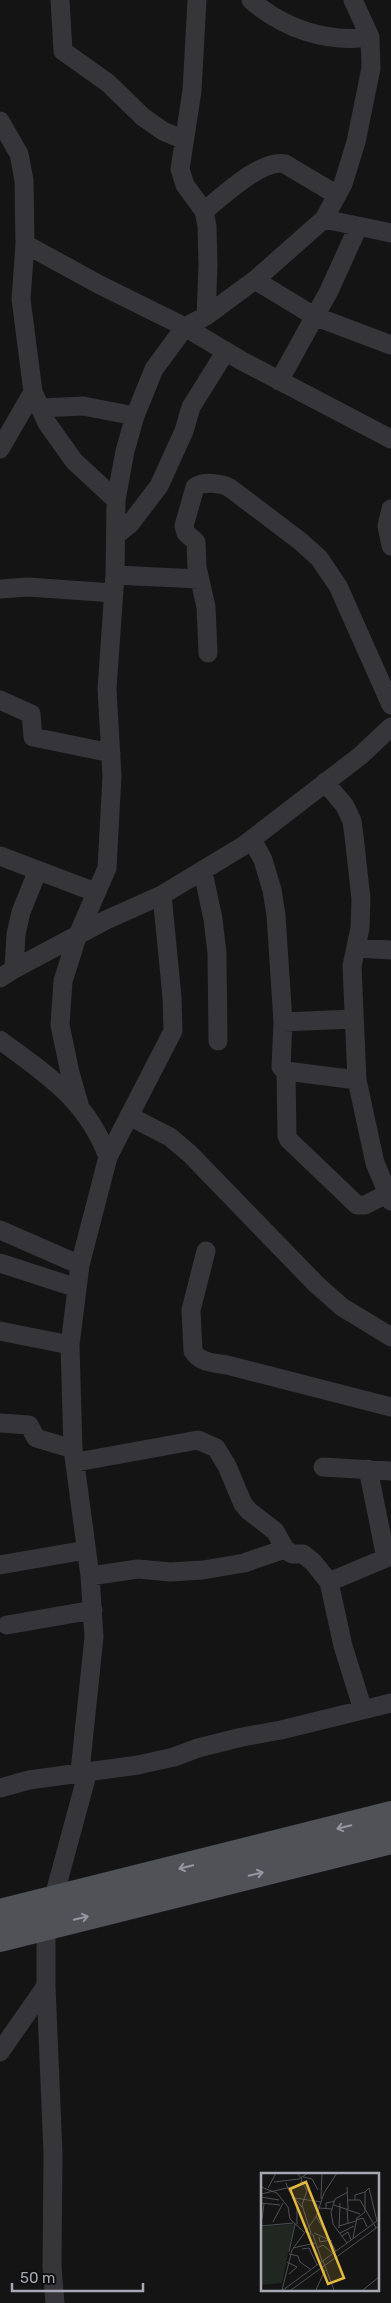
<svg xmlns="http://www.w3.org/2000/svg" width="391" height="2303" viewBox="0 0 391 2303" font-family="Rubik,sans-serif">
<style>
.lines{fill:none;stroke-linecap:round;stroke-linejoin:round}
.street{stroke:#35353a;stroke-width:19}
.primary{stroke:#515258;stroke-width:28}
.oneway{stroke:#9598a2}
.inset-road{fill:none;stroke:#4e5055;stroke-width:1}
.view{fill:#e2b93e;fill-opacity:0.15;stroke:#e2b93e;stroke-width:2.5}
.inset-edge{fill:none;stroke:#a6a9b4;stroke-width:2.5}
</style>
<rect width="100%" height="100%" fill="#141415"/>
<g class="lines">
<!-- street -->
<path class="street" d="M60,0L63,51L108,83L143,117L163,131L184,140
M197,0L192,91L180,169L185,185L204,211L207,226L208,265L206,316
M251,0C284,29 327,43 370,37
M0,121L19,154L24,180L25,244L21,299L33,392L47,423L74,461L116,500
M204,211C222,197 262,158 285,164L337,195
M324,219L391,233
M25,244L100,285L185,327L242,361L391,439
M255,280L314,316L391,345
M279,381L329,291L358,227
M40,408L83,406L135,416
M0,449L33,392
M391,509L387,526L391,546
M116,535L130,524L159,486L184,431L191,407L226,351
M115,575L199,579
M0,589L28,587L114,593
M208,653L206,607L197,567L196,542L186,533L184,526L195,487C203,481 221,483 230,488L300,541L319,558L338,586L391,705
M0,700L31,714L33,737L111,753
M325,782L345,806L352,821L354,836L361,899L360,928L352,966L357,1080L375,1163L391,1201
M252,839L263,860L272,890L276,915L283,1022L281,1067L286,1071L357,1080
M0,856L95,892
M203,872L213,919L217,953L218,1041
M356,948L391,950
M14,969L16,934L21,912L38,870
M0,978L14,969L106,920L162,895L243,846L360,756L391,727
M283,1022L353,1019
M0,1040C47,1075 86,1099 108,1157L80,1265L70,1345L73,1449L90,1576L94,1637L80,1771
M286,1071L287,1136L289,1140L357,1205H365L387,1194
M79,1104L70,1073L60,1025L63,981L77,937L107,868L112,776L107,689L115,575L116,500L125,451L135,416L154,369L185,327L206,316L255,280L324,219L343,184L356,142L371,68L370,37L353,0
M129,1116L170,1137L190,1154L316,1284L342,1307L391,1337
M108,1157L173,1031L172,997L162,895
M0,1230L80,1265
M206,1251L191,1310L193,1351C200,1363 214,1363 227,1365L391,1407
M0,1263L77,1288
M0,1331L70,1345
M0,1423L29,1425L36,1438L73,1449
M77,1462L198,1440L216,1448L227,1466L243,1504L249,1511L275,1531L285,1549L292,1554H303L313,1562L329,1582L343,1646L363,1710
M323,1467L391,1471
M368,1469L386,1558
M0,1565L86,1550
M90,1576L138,1569L170,1572L203,1570L244,1563L285,1549
M329,1582L391,1556
M7,1625L93,1610
M0,1788L29,1780L138,1765L174,1757L198,1748L242,1737L281,1730L391,1703
M0,2052L46,1986
M55,2303L52,2267L53,2153L46,1986V1926L88,1771"/>
<!-- primary -->
<path class="primary" d="M0,1913L391,1815
M0,1938L391,1840"/>
</g>
<!-- one-way arrows -->
<defs><path id="oneway-shaft" d="M-6 0H5M1.5-3L5.5 0L1.5 3" fill="none" stroke-width="1.6" stroke-linecap="round" stroke-linejoin="round" transform="scale(1.25)"/></defs>
<g class="oneway">
<use href="#oneway-shaft" transform="translate(344 1827) rotate(166)"/>
<use href="#oneway-shaft" transform="translate(186 1867) rotate(166)"/>
<use href="#oneway-shaft" transform="translate(256 1874) rotate(-14)"/>
<use href="#oneway-shaft" transform="translate(81 1918) rotate(-14)"/>
</g>
<!-- overview -->
<g transform="translate(261 2173)">
<rect width="118" height="118" fill="#141415"/>
<path d="M33,51L21,110L0,112V54Z" fill="#202721"/>
<path class="inset-road" d="M42,4L51,6L57,17M41,8L46,18L41,32L50,60M13,9L38,6L47,0M25,10L28,18L41,34M0,14L16,20L27,34L29,46L43,59M86,14L87,36M7,15L15,0M0,21L39,12L41,6L36,0M0,24L18,27M34,25L60,29M60,26L61,0M87,27H99L115,55M94,27V22L104,19V39M53,28L58,35L71,36M0,30L19,32M36,32V51M73,32L99,41M86,35L87,50M65,36V30L74,28M55,43L75,78M1,46L3,31M95,47L102,45L106,54M12,49L22,30M0,53L32,50M78,53L95,48M78,55L79,30M44,58L52,62L61,88M53,60L71,68M79,60L93,53M81,63L87,59L90,67M58,64L59,69L69,67M92,65L96,45L104,39M86,70L72,51L70,39L74,26L87,19M32,75L54,70M56,75L62,72L72,81M41,76L48,75L56,92M28,79L34,51M28,81L37,83L39,89L49,96M62,88L73,117M26,89L36,94L28,101M21,117L31,77L55,44L63,20L76,0M22,117L116,48L108,15L104,19M30,117L118,53M55,117L64,97M102,117L118,104"/>
<path class="view" d="M45,9L83,105L67,111L29,16Z"/>
<rect width="118" height="118" class="inset-edge"/>
</g>
<!-- scale -->
<path d="M12 2283v8h131v-8" fill="none" stroke="#a6a9b4" stroke-width="2.5"/>
<text x="20" y="2283" font-size="15" fill="#a6a9b4" stroke="#0f0f10" stroke-width="4" paint-order="stroke">50 m</text>
</svg>
